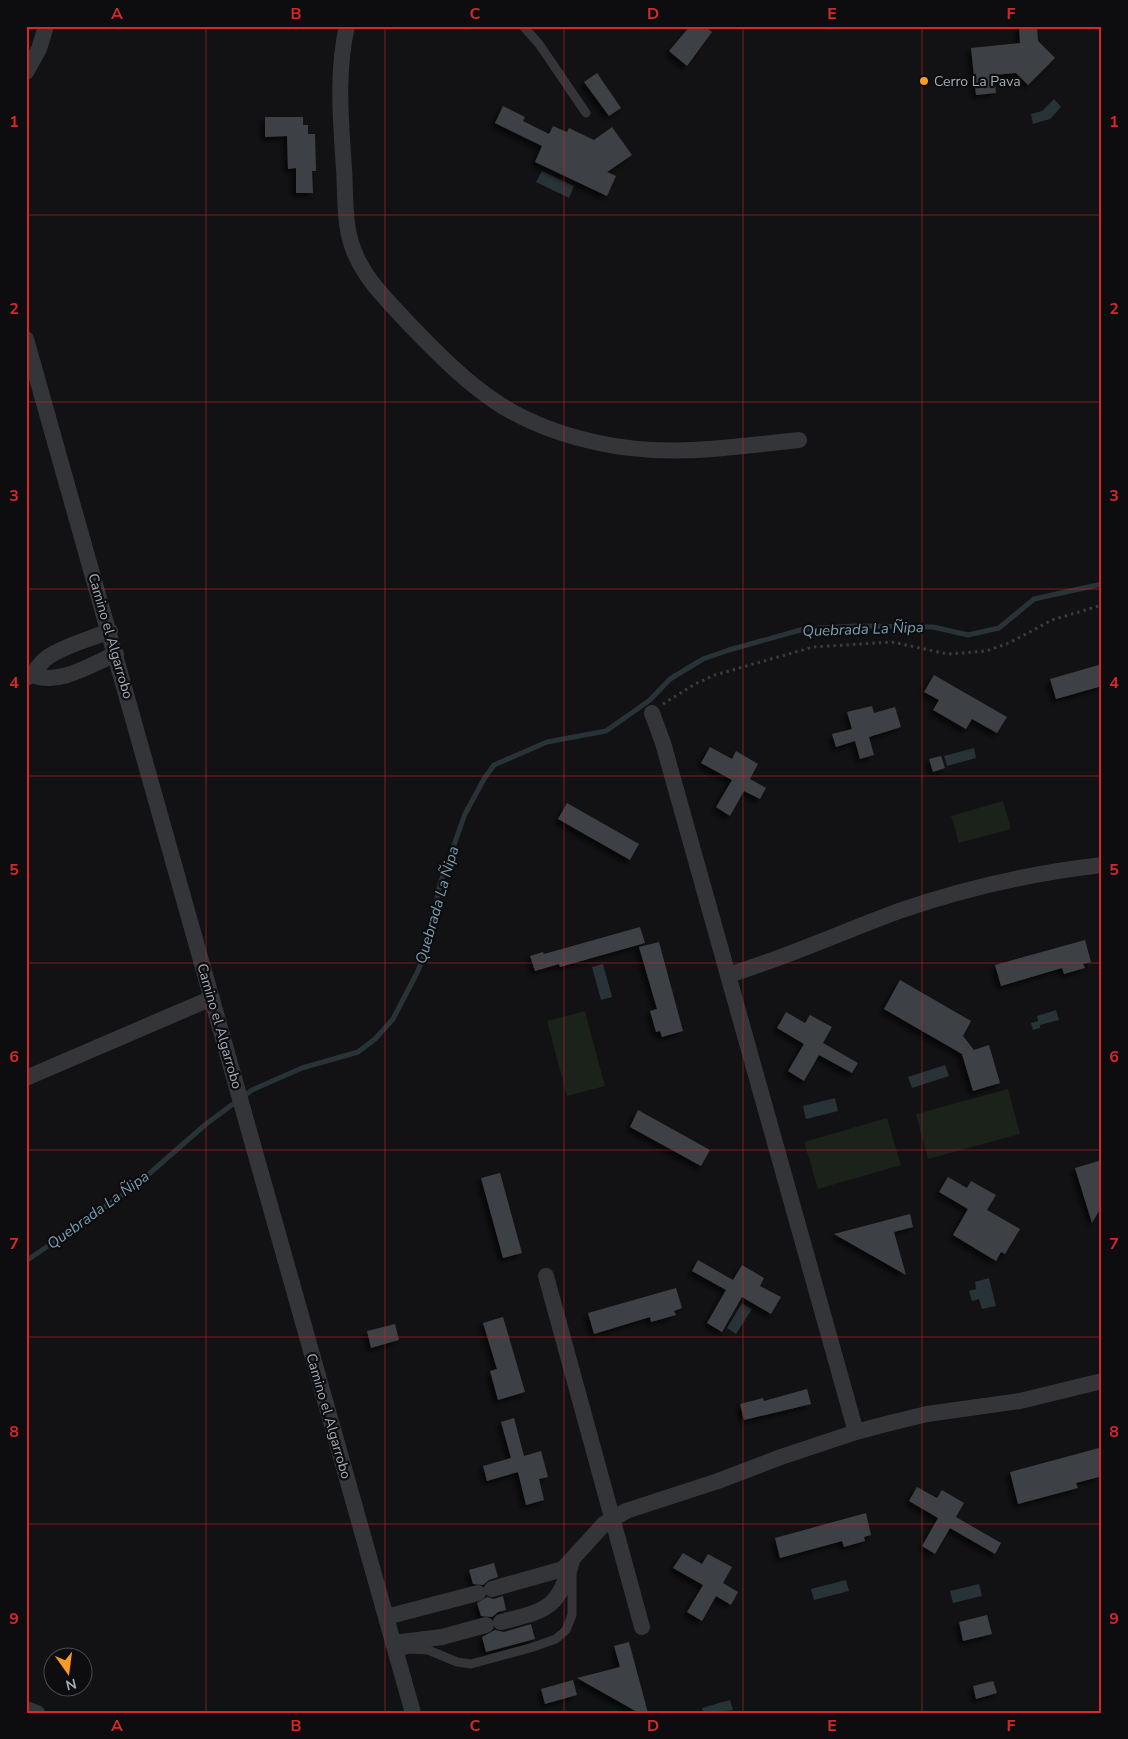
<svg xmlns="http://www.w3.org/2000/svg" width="1128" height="1739" viewBox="0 0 1128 1739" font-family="'Nunito Sans',sans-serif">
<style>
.green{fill:#1a221a}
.water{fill:#283338}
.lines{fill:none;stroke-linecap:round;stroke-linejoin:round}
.stream{stroke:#283338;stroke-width:5}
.building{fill:#3e4044;filter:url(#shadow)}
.path{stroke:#393c40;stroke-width:3;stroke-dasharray:2.5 4;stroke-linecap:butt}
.service{stroke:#333539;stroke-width:9}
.minor{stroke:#333539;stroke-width:16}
.grid{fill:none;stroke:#d62828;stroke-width:1;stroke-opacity:0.55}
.poi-dot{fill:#fa9924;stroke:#0d0d0f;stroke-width:2}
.labels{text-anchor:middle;stroke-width:4.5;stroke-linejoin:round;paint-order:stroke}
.poi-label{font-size:14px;fill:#a3abb5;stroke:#0d0d0f;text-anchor:start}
.street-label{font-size:14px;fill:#a3abb5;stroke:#0d0d0f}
.water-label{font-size:15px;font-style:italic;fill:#789eb2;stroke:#0d0d0f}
.neatline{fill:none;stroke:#d62828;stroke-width:2}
.grid-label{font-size:16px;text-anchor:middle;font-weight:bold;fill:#d62828}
</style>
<defs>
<filter id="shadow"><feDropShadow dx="-4" dy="4" stdDeviation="2.5" flood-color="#0009"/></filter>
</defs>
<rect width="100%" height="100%" fill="#121214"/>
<!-- green -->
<path class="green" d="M1003,801L1011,829L959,843L951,816Z
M585,1011L605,1086L567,1096L547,1021Z
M1008,1089L1020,1134L928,1159L916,1114Z
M887,1118L901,1165L818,1189L804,1142Z"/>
<!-- water -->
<path class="water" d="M1054,99L1061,107L1050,119L1033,124L1031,114L1042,111Z
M542,171L574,186L569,198L536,182Z
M974,748L976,758L947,766L944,756Z
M603,964L612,997L601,1000L592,967Z
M1056,1010L1059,1020L1040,1025V1028L1033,1030L1031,1023L1038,1021L1037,1016Z
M945,1065L949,1076L912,1088L908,1077Z
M835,1098L838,1111L806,1119L803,1106Z
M989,1278L996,1306L982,1309L979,1299L972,1301L969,1291L976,1289L975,1282Z
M742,1303L752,1309L736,1334L727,1328Z
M846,1580L849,1591L814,1600L811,1589Z
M979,1584L982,1596L953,1603L950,1591Z
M730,1700L733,1710L703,1713L702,1708Z"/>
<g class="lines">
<!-- stream -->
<path class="stream" d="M26,1261L134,1187L206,1124L252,1090L302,1068L358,1052L375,1039L393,1019L417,973L426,951L440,884L465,814L484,779L494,765L547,742L606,731L650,700L670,679L703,659L729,650L804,629L854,626L933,627L968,635L999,628L1034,599L1102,584"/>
</g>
<!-- building -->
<path class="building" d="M690,26H705L712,32L687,66L669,51Z
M1019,26H1037L1038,41L1055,58L1028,85L1016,73L994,75L996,93L976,95L971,48L1020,43Z
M597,73L621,108L609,116L584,82Z
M503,106L525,117L523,121L549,134L553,126L567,132L569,128L594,140L612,127L632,155L607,172L616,176L607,196L535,162L542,146L495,123Z
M265,117H303V125H308V134H315L316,171H312L313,193H296V168L288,169L287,136L265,137Z
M1102,664V686L1056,699L1050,679Z
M934,675L1007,717L997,733L972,719L966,729L933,710L939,700L924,692Z
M872,706L874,713L895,707L901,727L869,737L874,755L860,759L855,741L836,747L832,734L852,729L847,712Z
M710,747L732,759L736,751L758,764L750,779L766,788L760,799L744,791L730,816L716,807L732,780L701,763Z
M941,756L945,768L933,772L929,759Z
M567,803L639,844L630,860L558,819Z
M640,927L645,943L560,967L559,964L535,971L530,956L543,952L544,954Z
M1085,940L1091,962L1083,964L1085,968L1064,974L1062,968L1001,986L995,965Z
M659,942L683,1031L662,1037L660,1031L656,1032L650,1011L657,1009L639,947Z
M900,980L971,1021L963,1036L974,1050L989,1045L1000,1083L973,1091L962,1054L884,1009Z
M786,1012L805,1023L810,1015L832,1027L823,1043L858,1063L852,1073L819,1055L804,1081L788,1071L804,1044L777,1028Z
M638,1110L710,1150L701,1166L630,1127Z
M1102,1160V1206L1092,1223L1075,1168Z
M500,1173L522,1253L503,1258L481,1178Z
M948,1177L967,1188L971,1181L996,1195L987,1210L1020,1229L1005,1254L1001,1252L996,1261L953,1235L968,1209L939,1192Z
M910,1214L913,1227L894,1232L906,1275L834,1234Z
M698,1260L733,1280L742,1265L764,1278L760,1286L781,1297L771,1314L742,1297L722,1332L707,1323L726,1290L692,1271Z
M676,1288L682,1308L674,1311L676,1315L651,1322L650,1317L594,1334L588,1313Z
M503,1317L525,1392L498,1400L490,1371L497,1369L483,1323Z
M395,1324L399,1340L371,1348L367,1331Z
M807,1389L811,1404L744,1420L740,1404L763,1398L764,1401Z
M514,1418L524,1456L541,1451L548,1477L539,1479L544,1500L526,1505L518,1472L487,1481L483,1466L511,1458L501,1422Z
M1099,1448L1102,1473L1099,1474V1477L1076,1483L1078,1488L1018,1504L1010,1472Z
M917,1487L937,1498L942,1490L964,1503L956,1517L1001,1543L995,1554L950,1528L935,1554L922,1546L938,1518L909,1501Z
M866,1513L871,1535L864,1537L865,1541L844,1547L842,1541L780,1558L775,1538Z
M683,1553L702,1564L708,1554L732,1567L723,1583L738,1592L731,1605L716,1596L702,1621L687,1612L703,1585L673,1568Z
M494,1563L498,1577L489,1580L483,1585L473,1584L469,1570Z
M503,1596L506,1610L498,1612L492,1617L481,1616L477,1603L487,1597L494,1599Z
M987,1615L992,1634L963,1641L959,1622Z
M531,1624L535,1639L486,1652L482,1637L495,1630L504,1632Z
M629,1642L641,1687L648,1713H639L577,1678L620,1667L614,1646Z
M573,1680L577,1695L545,1704L541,1689Z
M993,1681L997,1693L976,1699L973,1686Z"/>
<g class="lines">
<!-- path -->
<path class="path" d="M663,704L695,684L715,675L813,647L892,642L948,654L986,651L1009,643L1052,620L1102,605"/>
<!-- service -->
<path class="service" d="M523,26L539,44L586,113
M396,1653L409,1649L428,1650L457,1662L471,1664L530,1648L556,1639L566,1630L572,1615V1574"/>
<!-- minor -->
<path class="minor" d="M347,26C336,74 341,121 344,169C346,199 343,230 357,258C369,284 392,305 411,326C472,389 510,424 599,443C666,458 732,447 799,440
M26,72L39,49L46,26
M26,339L413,1713
M33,675C60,686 91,664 116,654
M26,678C36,673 39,663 48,657C66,645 90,639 110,631
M652,713L663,743L856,1432
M729,975C787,957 842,932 899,911C965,888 1032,873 1102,865
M26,1078L212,998
M546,1276L642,1627
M492,1589L563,1569L604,1524L626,1511L718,1481L781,1457L856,1432L886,1424L927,1414L1020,1401L1102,1381
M386,1617L478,1593
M501,1622C547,1610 558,1610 572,1561
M393,1643L442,1637L486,1625
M26,1709L37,1713"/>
</g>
<!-- grid -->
<path class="grid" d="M206,26V1713M385,26V1713M564,26V1713M743,26V1713M922,26V1713M26,215H1102M26,402H1102M26,589H1102M26,776H1102M26,963H1102M26,1150H1102M26,1337H1102M26,1524H1102"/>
<!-- markers -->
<circle class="poi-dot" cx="924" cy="81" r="5"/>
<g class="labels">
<!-- poi labels -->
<g class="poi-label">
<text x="934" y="86">Cerro La Pava</text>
</g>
<!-- street labels -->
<g class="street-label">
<text transform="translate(111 636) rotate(74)" y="5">Camino el Algarrobo</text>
<text transform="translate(220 1026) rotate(74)" y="5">Camino el Algarrobo</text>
<text transform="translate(329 1416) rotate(74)" y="5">Camino el Algarrobo</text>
</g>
<!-- water labels -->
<g class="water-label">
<text transform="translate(863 629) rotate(-2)" y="5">Quebrada La Ñipa</text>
<text transform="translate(437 905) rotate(-74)" y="5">Quebrada La Ñipa</text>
<text transform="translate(98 1210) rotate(-36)" y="5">Quebrada La Ñipa</text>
</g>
</g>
<!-- border -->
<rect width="1128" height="1739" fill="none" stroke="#0d0d0f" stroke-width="55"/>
<!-- north arrow -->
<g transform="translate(68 1672) rotate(166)"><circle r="24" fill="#0d0d0f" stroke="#494c51"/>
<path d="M0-4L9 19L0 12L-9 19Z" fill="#fa9924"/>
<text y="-8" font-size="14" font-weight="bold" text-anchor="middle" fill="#a3abb5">N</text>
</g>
<rect x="28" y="28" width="1072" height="1684" class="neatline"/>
<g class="grid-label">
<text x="117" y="19">A</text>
<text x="296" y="19">B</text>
<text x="475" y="19">C</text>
<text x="653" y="19">D</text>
<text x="832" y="19">E</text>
<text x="1011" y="19">F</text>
<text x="14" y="127">1</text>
<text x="1114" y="127">1</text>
<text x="14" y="314">2</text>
<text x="1114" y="314">2</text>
<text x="14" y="501">3</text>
<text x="1114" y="501">3</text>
<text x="14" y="688">4</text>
<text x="1114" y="688">4</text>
<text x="14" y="875">5</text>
<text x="1114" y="875">5</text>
<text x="14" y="1062">6</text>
<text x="1114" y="1062">6</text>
<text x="14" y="1249">7</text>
<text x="1114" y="1249">7</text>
<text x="14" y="1437">8</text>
<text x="1114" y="1437">8</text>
<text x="14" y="1624">9</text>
<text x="1114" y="1624">9</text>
<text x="117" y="1731">A</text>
<text x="296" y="1731">B</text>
<text x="475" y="1731">C</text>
<text x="653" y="1731">D</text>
<text x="832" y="1731">E</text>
<text x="1011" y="1731">F</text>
</g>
</svg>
